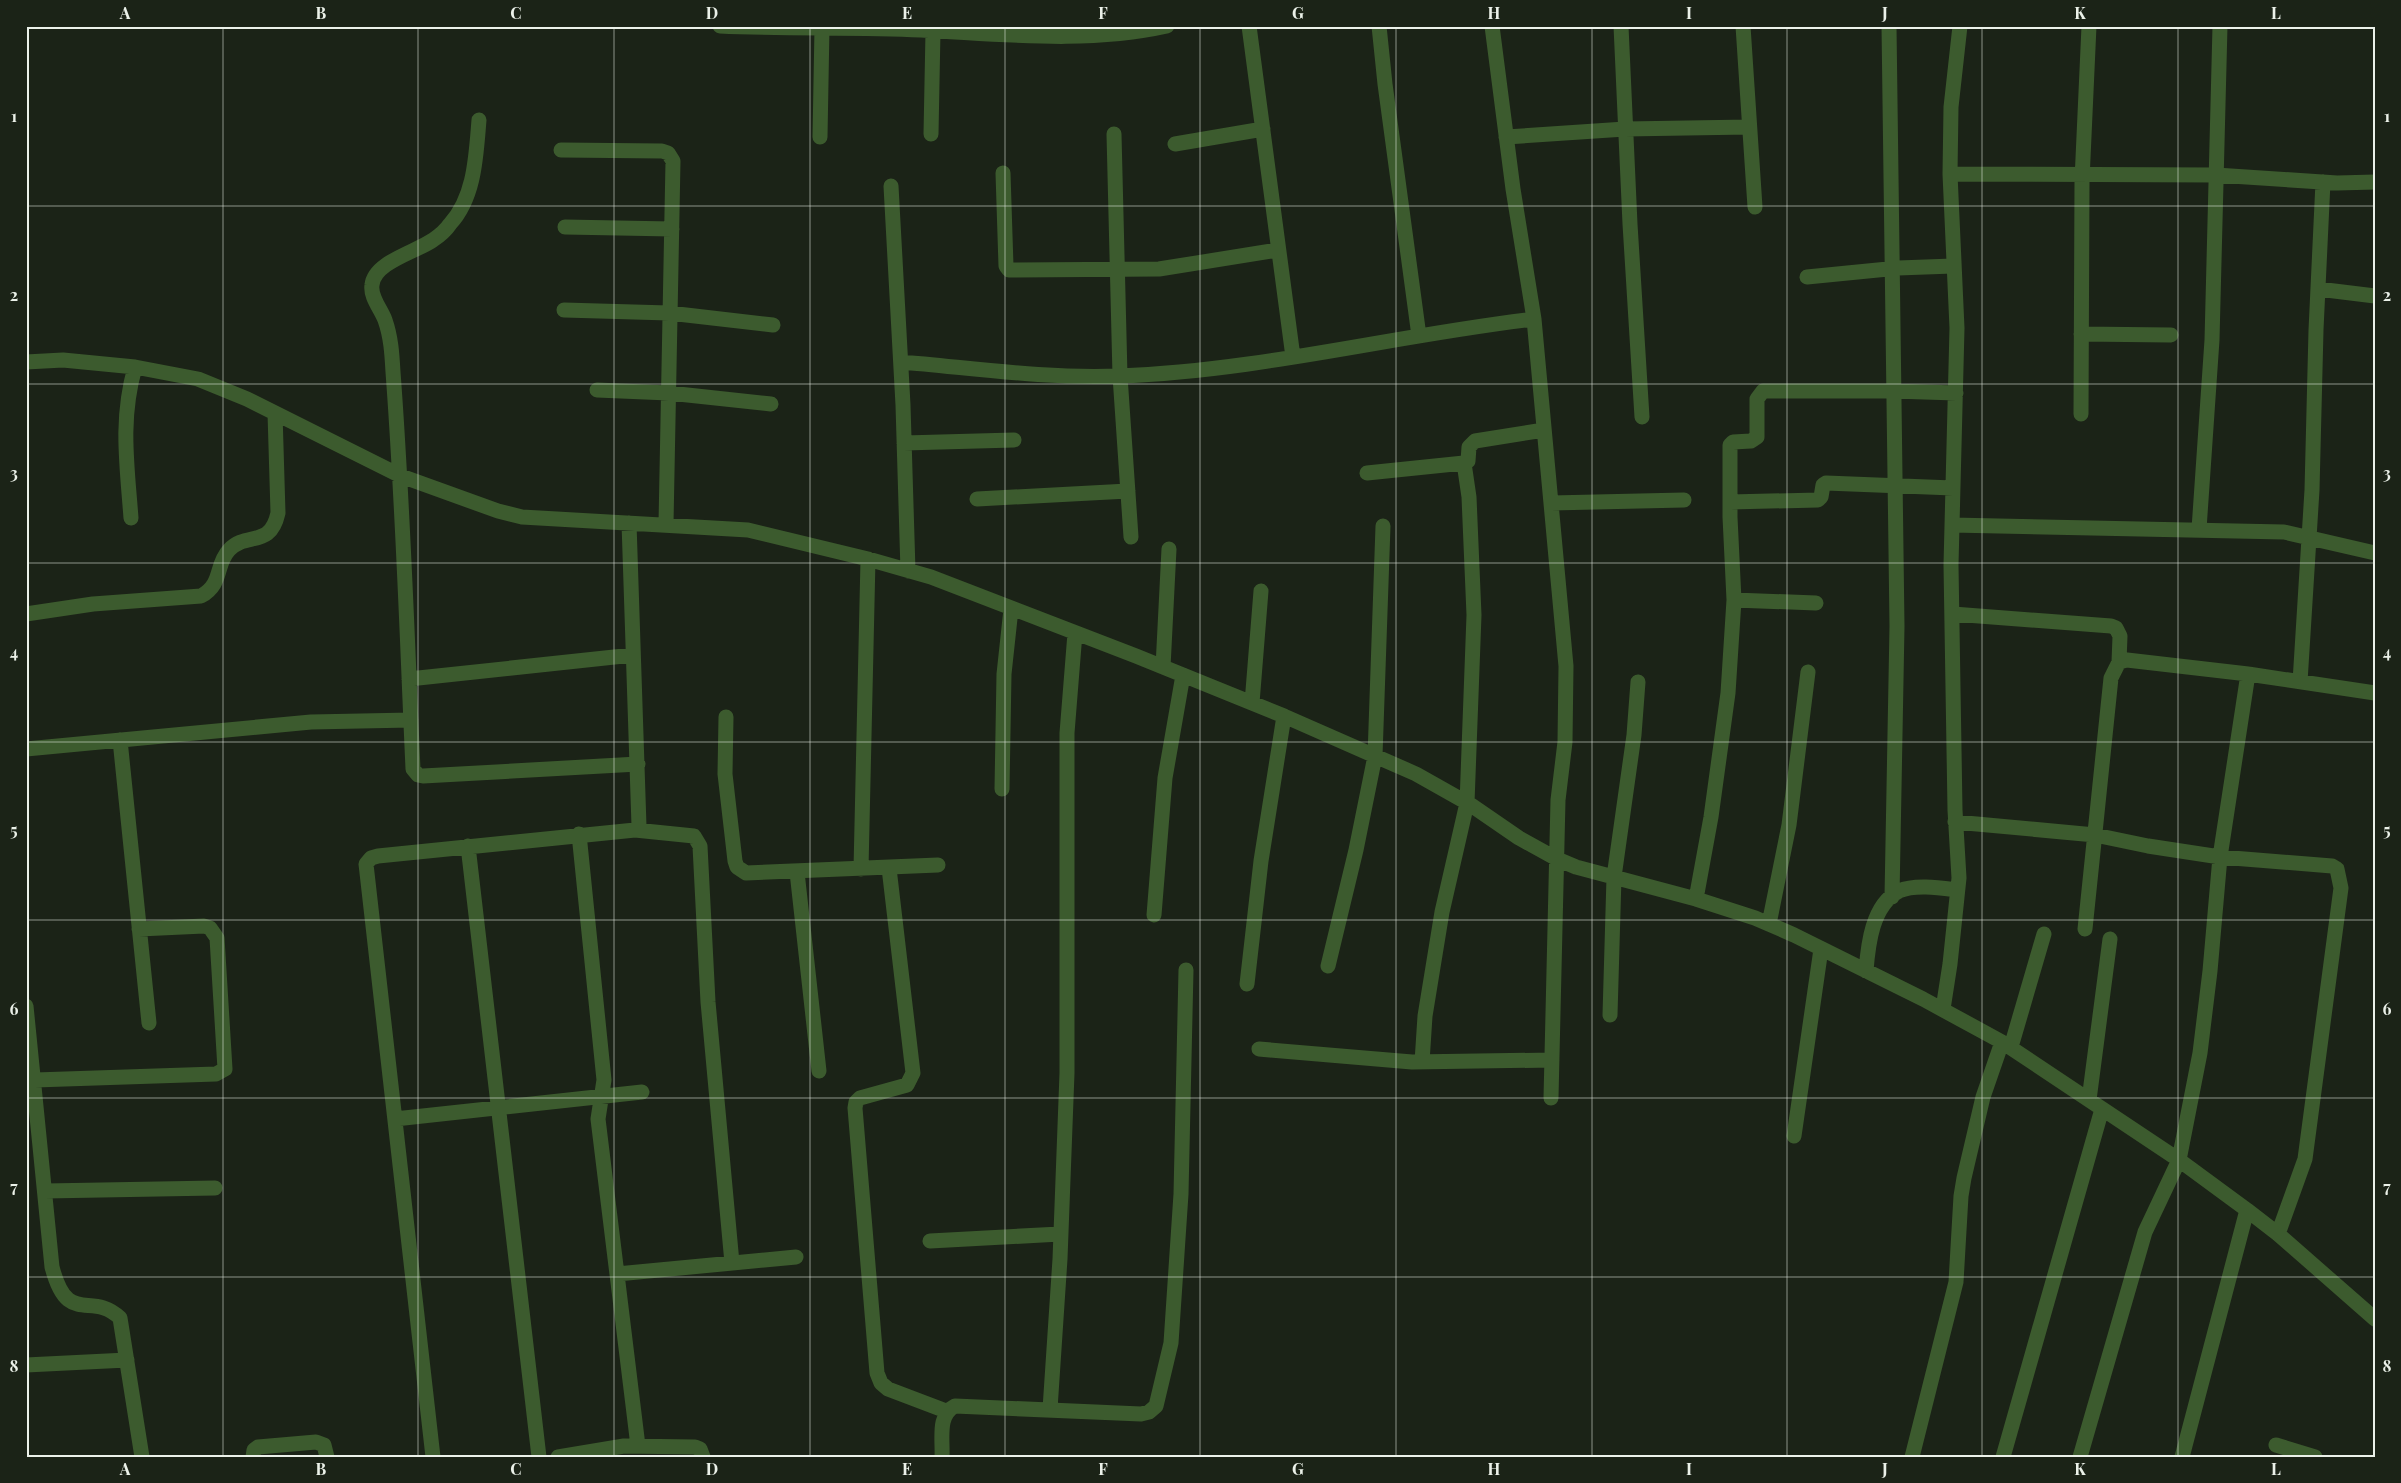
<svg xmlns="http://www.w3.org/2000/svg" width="2401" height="1483" viewBox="0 0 2401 1483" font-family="'Playfair Display',serif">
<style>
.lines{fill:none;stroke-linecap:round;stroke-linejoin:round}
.street{stroke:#3c5b2e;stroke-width:15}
.grid{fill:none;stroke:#ebf1e9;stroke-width:1;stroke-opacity:0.55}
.neatline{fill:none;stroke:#ebf1e9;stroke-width:2}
.grid-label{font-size:16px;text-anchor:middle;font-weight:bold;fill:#ebf1e9}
</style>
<rect width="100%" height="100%" fill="#1b2317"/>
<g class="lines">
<!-- street -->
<path class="street" d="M720,26C787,29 854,27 921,30C1003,34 1086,44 1167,26
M1249,26L1293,357
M1379,26L1385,84L1419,336
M1492,26L1513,189L1534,319L1566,666L1565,742L1558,800L1551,1098
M1621,26L1630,224L1642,417
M1743,26L1755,207
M1889,26L1897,626L1892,897
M479,120C476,155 475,197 450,224C446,230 439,236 433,240C416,252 374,262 372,285C370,297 381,309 385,320C391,337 392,354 393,372C403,504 407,637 413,769L418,775L423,776L638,764
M931,134L933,31
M1114,134L1120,376L1131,537
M820,137L822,27
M1506,137L1625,129L1749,127
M1175,144L1263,129
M561,150L662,151L668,153L673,161L666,524
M1003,173L1006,266L1009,270L1159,269L1278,250
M1950,174L2216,175L2337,183L2375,182
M891,186L903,405L908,571
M565,227L672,229
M1807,277L1898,268L1953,266
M2318,289L2375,296
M564,310L669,313L773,325
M2081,334L2171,335
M26,362L63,360L135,367L198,379L247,399L401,476L498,511L522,517L748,530L868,559L931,577L1136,656L1284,716L1416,774L1471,805L1519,838L1557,859L1576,867L1696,899L1755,918L1794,935L1923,999L2002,1042L2179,1160L2247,1210L2278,1234L2375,1319
M901,362C973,368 1047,379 1119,376C1259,371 1396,335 1534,319
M597,390L669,393L771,404
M2081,414L2082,180L2089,26
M904,443L1014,440
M1367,473L1464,463L1468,461L1469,447L1475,441L1544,430
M977,499L1128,491
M1730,502L1818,500L1821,497L1823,485L1826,483L1953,488
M1551,503L1684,500
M131,518C127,464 120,420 135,367
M1952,525L2284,532L2375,553
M2199,529L2212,340L2220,26
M1734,600L1816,603
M26,614L93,604L201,596C223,584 215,565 229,550C247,531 270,549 278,513L275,413
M1953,614L2111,626L2116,628L2120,636L2119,662
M1163,667L1169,549
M409,679L633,655
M2300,682L2312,490L2316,330L2323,182
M1252,703L1261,591
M726,717L725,774L735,861L737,867L746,873L938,865
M120,740L149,1023
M26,749L311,722L411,720
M1002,789L1004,674L1011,609
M1955,822L2095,835L2148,846L2220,857L2332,866L2337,869L2341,888L2305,1159L2278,1234
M635,830L694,836L700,846L708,1002L732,1263
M579,834L604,1080L598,1119L638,1446
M468,846L539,1457
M889,868L913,1073L907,1085L860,1098L856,1102L855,1108L877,1373L881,1383L888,1389L946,1411
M861,869L868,559
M797,872L819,1071
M1696,899L1711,817L1728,693L1734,600L1730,517V445L1733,442L1751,441L1757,437V399L1763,391H1893L1956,393
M1154,915L1165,778L1183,675
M1769,924L1789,825L1808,672
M2085,929L2111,678L2119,662L2127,660L2248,674L2375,693
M1328,966L1356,850L1375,756L1383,526
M1866,971C1868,945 1872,905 1899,891C1915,884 1941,888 1957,890
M1247,984L1261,861L1284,716
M26,1006L52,1267C68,1328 91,1290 120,1318L142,1457
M1943,1009L1950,964L1959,878L1955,810L1951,565L1957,328L1950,174L1951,107L1960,26
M1610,1015L1614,877L1634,735L1638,682
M2011,1047L2044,934
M1259,1049L1412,1062L1552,1060
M1422,1062L1425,1016L1442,912L1467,803L1474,615L1469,497L1464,463
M35,1080L216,1074L225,1069L217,938L210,928L204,926L139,929
M2089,1100L2110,939
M395,1119L642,1092
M1794,1136L1821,949
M45,1191L215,1188
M930,1241L1060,1234
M617,1274L796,1257
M26,1365L127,1360
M1050,1409L1060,1259L1067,1073V733L1075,633
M2276,1445L2315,1457
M253,1457L254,1450L258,1447L316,1442L324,1445L327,1457
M433,1457L366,864L371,858L378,856L635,830L639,826L629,523
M558,1457L624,1446L695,1447L700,1449L703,1457
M942,1457C943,1439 937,1415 955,1406L1141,1414L1149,1412L1156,1406L1171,1343L1181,1194L1186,970
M1912,1457L1956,1282L1961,1196L1964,1178L1983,1097L2002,1042
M2003,1457L2102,1109
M2080,1457L2145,1232L2179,1160L2200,1053L2210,971L2220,857L2248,674
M2182,1457L2247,1210"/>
</g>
<!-- grid -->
<path class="grid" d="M223,26V1457M418,26V1457M614,26V1457M810,26V1457M1005,26V1457M1200,26V1457M1396,26V1457M1592,26V1457M1787,26V1457M1982,26V1457M2178,26V1457M26,206H2375M26,384H2375M26,563H2375M26,742H2375M26,920H2375M26,1098H2375M26,1277H2375"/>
<!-- border -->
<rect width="2401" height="1483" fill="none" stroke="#1b2317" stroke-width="55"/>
<rect x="28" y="28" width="2346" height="1428" class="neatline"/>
<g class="grid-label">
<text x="125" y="19">A</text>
<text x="321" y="19">B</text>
<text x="516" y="19">C</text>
<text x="712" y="19">D</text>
<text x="907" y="19">E</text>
<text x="1103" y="19">F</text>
<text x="1298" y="19">G</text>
<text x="1494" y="19">H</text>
<text x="1689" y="19">I</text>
<text x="1885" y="19">J</text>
<text x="2080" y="19">K</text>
<text x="2276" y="19">L</text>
<text x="14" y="122">1</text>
<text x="2387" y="122">1</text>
<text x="14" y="301">2</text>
<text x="2387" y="301">2</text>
<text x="14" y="479">3</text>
<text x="2387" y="479">3</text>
<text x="14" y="658">4</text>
<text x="2387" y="658">4</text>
<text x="14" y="836">5</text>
<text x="2387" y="836">5</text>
<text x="14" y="1015">6</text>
<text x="2387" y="1015">6</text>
<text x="14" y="1193">7</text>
<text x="2387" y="1193">7</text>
<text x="14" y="1372">8</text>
<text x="2387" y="1372">8</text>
<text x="125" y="1475">A</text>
<text x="321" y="1475">B</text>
<text x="516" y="1475">C</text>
<text x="712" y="1475">D</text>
<text x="907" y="1475">E</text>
<text x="1103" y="1475">F</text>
<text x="1298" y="1475">G</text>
<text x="1494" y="1475">H</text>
<text x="1689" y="1475">I</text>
<text x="1885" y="1475">J</text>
<text x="2080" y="1475">K</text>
<text x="2276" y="1475">L</text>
</g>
</svg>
